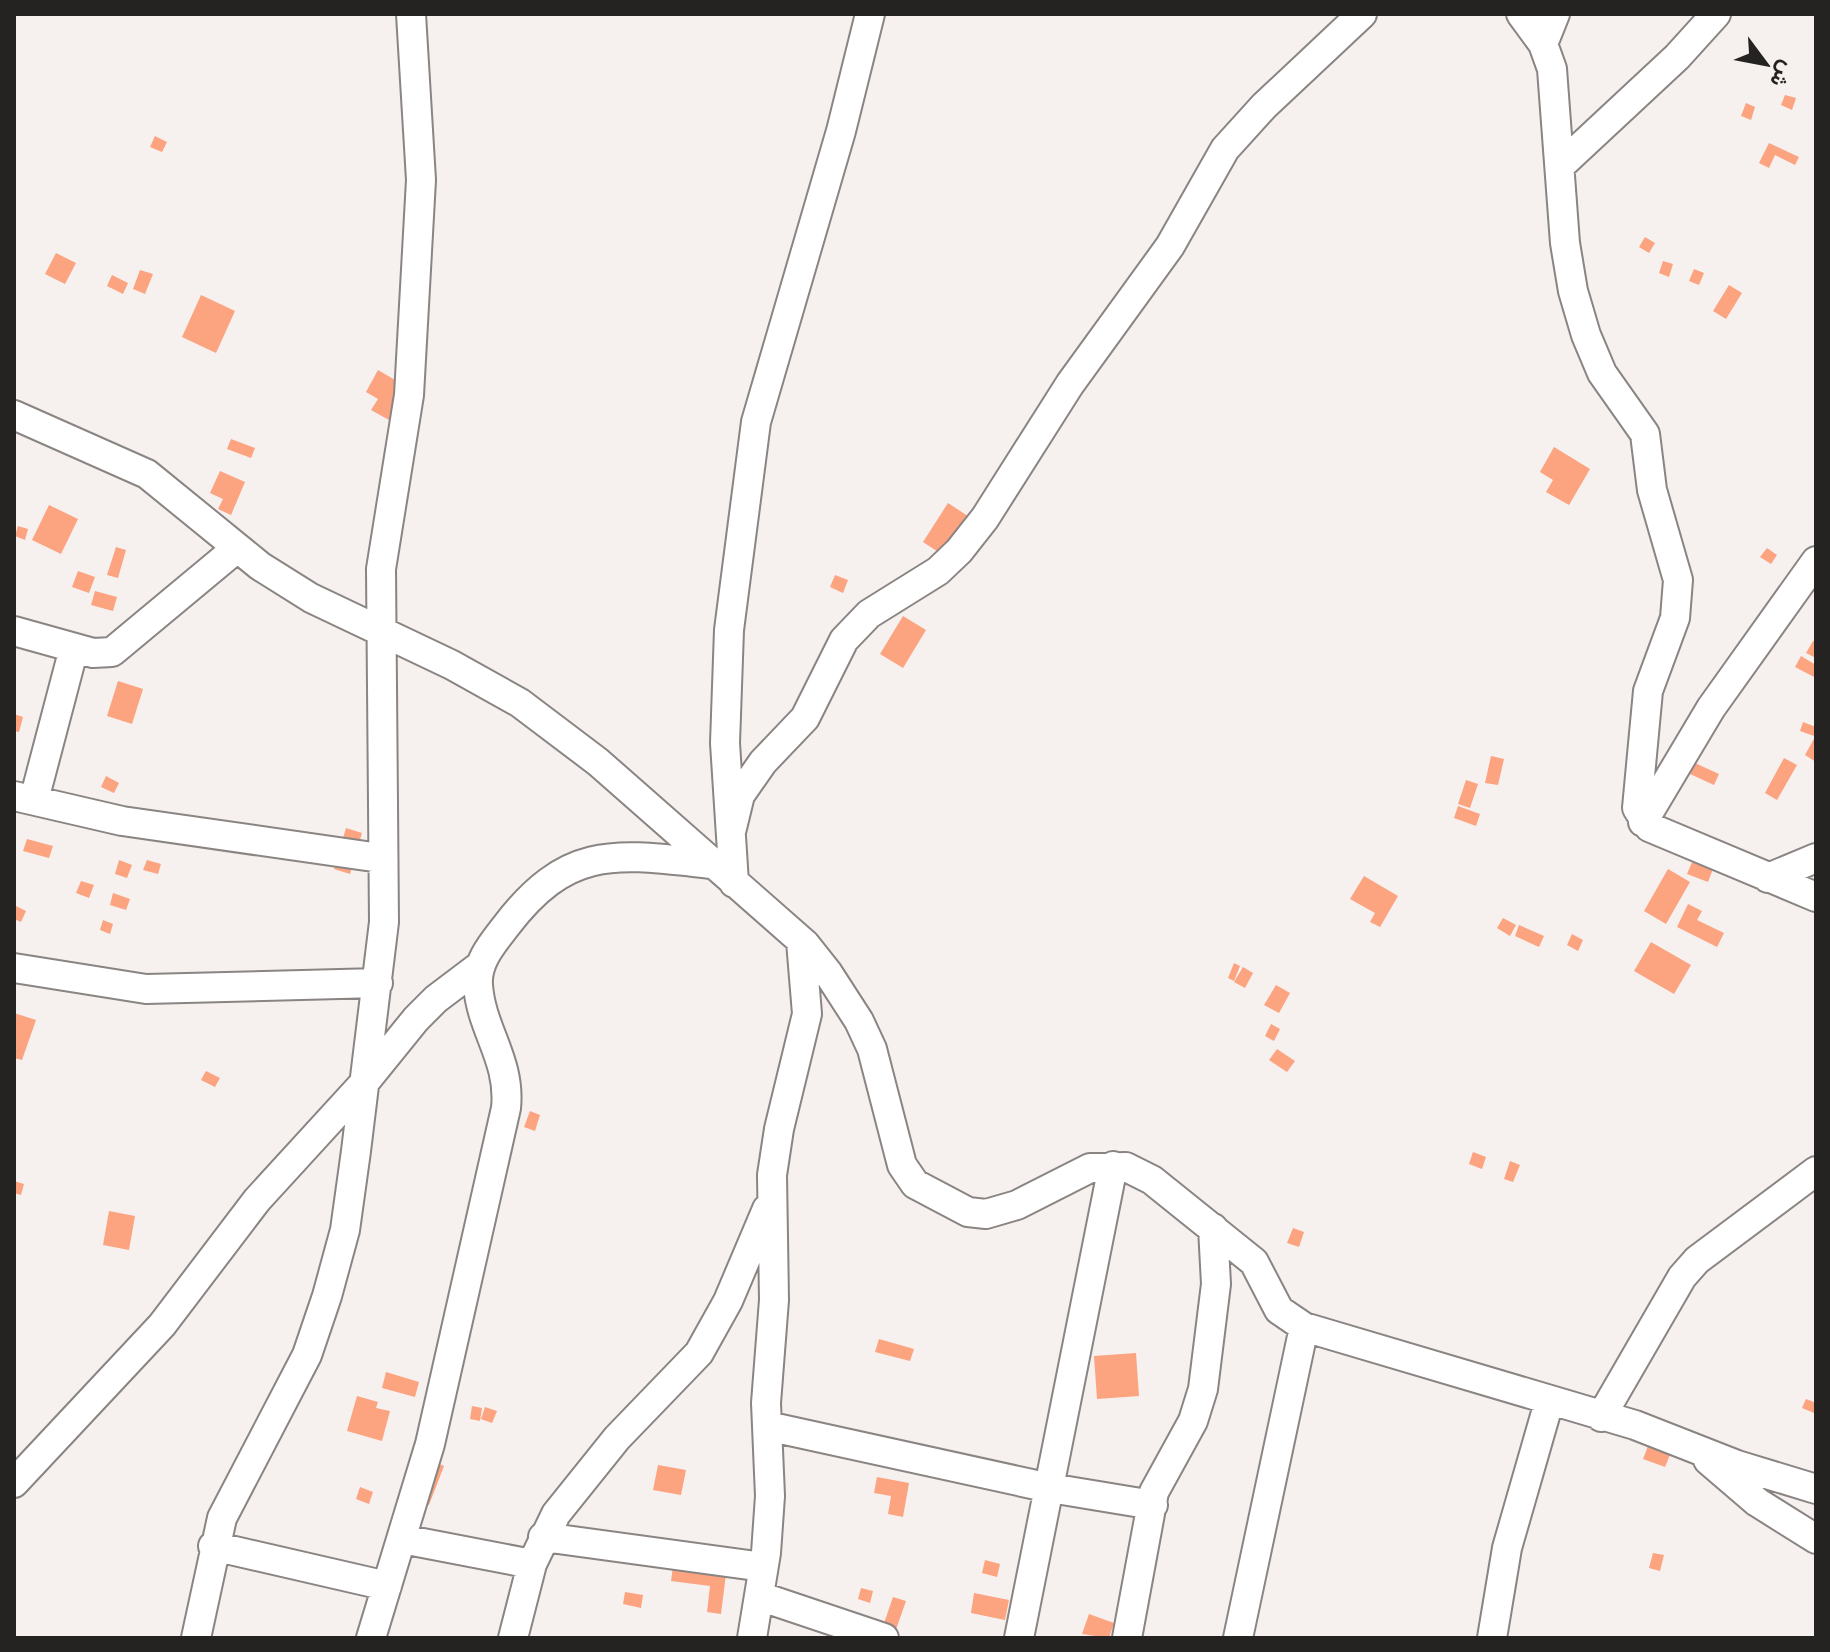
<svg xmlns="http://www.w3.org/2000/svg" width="1830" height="1652" viewBox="0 0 1830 1652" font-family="Montserrat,Vazirmatn,sans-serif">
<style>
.building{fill:#fca380}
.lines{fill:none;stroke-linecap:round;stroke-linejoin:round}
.minor-casing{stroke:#8a8482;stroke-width:32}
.minor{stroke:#fff;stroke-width:28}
</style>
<rect width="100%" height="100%" fill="#f6f0ee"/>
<!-- building -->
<path class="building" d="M1785,95L1796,98L1792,110L1781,105Z
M1746,103L1755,107L1751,120L1741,116Z
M155,136L167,142L162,152L150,147Z
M1769,143L1799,157L1795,165L1775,155L1769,168L1759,163Z
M1645,237L1655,243L1649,253L1639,247Z
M56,253L76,263L65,284L45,274Z
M1663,261L1673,264L1669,277L1659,273Z
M1694,269L1704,273L1699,285L1689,281Z
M140,270L153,274L145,294L133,289Z
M112,275L128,283L123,294L107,286Z
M1729,285L1742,293L1726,319L1713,311Z
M201,295L235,311L216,353L182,337Z
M378,370L407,387L389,420L371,410L378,399L366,392Z
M231,439L255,448L251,458L227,449Z
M1554,447L1590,469L1569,505L1546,492L1553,480L1540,472Z
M220,471L245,482L231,515L218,509L223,499L210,493Z
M948,503L974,520L949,559L923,542Z
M49,505L78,519L61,554L32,540Z
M18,526L28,529L25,540L15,536Z
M116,547L126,550L118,578L107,575Z
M1767,548L1777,555L1771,564L1760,557Z
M78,571L95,577L89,593L72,587Z
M835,575L848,580L843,593L830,587Z
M95,591L117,597L113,611L91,605Z
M903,616L926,630L903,668L880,654Z
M1813,641L1816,642V658L1806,653Z
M1801,656L1816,665V678L1795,667Z
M118,681L143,689L132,724L107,716Z
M14,714L23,717L19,732L14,731Z
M1803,722L1816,727L1814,736L1800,731Z
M1816,735V762L1805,755Z
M1491,756L1504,759L1498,785L1485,783Z
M1784,758L1797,765L1777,800L1765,793Z
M1695,763L1719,774L1714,785L1690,774Z
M106,776L119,783L114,793L101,787Z
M1466,780L1478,784L1470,808L1458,804Z
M1458,806L1480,814L1476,826L1454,818Z
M346,828L362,833L350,874L334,869Z
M27,839L53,846L49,858L23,851Z
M119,860L132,865L127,878L115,874Z
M147,860L161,864L158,874L143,870Z
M1693,860L1713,869L1708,882L1687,874Z
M1668,869L1690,882L1666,924L1644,911Z
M1364,876L1398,896L1380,927L1370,922L1375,913L1350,899Z
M81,881L94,885L89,898L76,893Z
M113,893L130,899L126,910L110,905Z
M1688,904L1702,911L1697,920L1724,933L1717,947L1677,927Z
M16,906L26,911L21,922L14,919Z
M1503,918L1516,925L1510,936L1497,928Z
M103,920L113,924L110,934L100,930Z
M1519,925L1544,936L1539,947L1515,936Z
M1572,934L1583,940L1578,951L1567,945Z
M1651,942L1691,965L1674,994L1634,971Z
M1234,963L1240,966L1234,981L1228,978Z
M1243,967L1253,973L1245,988L1234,982Z
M1276,985L1290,993L1279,1013L1264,1005Z
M14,1013L36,1020L22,1060L14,1058Z
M1271,1024L1280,1029L1274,1041L1265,1036Z
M1277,1049L1295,1061L1287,1072L1269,1060Z
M206,1071L220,1078L215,1087L201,1080Z
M530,1111L540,1115L535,1131L524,1127Z
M1473,1152L1486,1157L1482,1169L1469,1164Z
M1510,1161L1520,1165L1513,1182L1504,1179Z
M14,1181L24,1184L21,1195L14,1193Z
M109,1211L135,1216L129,1250L103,1245Z
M1293,1228L1304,1232L1299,1247L1287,1243Z
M879,1339L914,1349L910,1361L875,1352Z
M1136,1353L1139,1396L1097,1399L1094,1356Z
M386,1372L419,1382L415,1397L382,1388Z
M357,1396L378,1402L376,1408L390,1411L382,1441L347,1431Z
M1806,1399L1816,1403L1814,1413L1802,1408Z
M472,1406L482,1408L480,1421L470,1419Z
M485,1407L497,1411L492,1423L481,1419Z
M1650,1441L1672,1450L1665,1467L1643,1459Z
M435,1462L444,1466L429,1505L420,1502Z
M658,1465L686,1470L681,1495L653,1490Z
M877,1477L909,1483L903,1517L888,1514L891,1496L874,1493Z
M360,1487L373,1492L369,1504L356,1499Z
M1653,1553L1664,1555L1660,1571L1649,1568Z
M985,1560L1000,1564L997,1577L982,1573Z
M673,1567L726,1574L721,1614L707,1612L710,1586L671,1581Z
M861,1588L873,1591L870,1603L858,1599Z
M625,1592L643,1595L641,1608L623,1604Z
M974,1593L1009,1600L1005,1620L971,1613Z
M893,1597L906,1601L893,1638L880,1635Z
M1089,1614L1114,1623L1109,1638L1082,1634Z"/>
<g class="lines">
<defs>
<path id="minor" d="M1521,14L1543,44L1552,69L1565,243L1573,291L1586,335L1602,373L1645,434L1652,490L1678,580L1675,618L1648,691L1637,808L1649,827L1816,897
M1543,44L1555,14
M1560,166L1677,57L1716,14
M14,415L147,474L260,566L311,598L452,665L520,703L598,762L805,944L828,973L859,1021L872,1049L902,1165L915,1184L968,1212L986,1214L1017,1205L1090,1168L1126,1167L1152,1180L1254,1262L1279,1310L1304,1327L1635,1425L1737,1465L1816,1489
M14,631L93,653L112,652L237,548
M14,796L122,821L380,858
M34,800L74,648
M1643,822L1711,708L1816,561
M731,832L740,795L763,762L805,718L844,640L869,614L938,571L959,551L985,518L1070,384L1170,246L1225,149L1264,106L1362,14
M1768,878L1816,858
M734,883L725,743L729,630L756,422L841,131L870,14
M14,968L146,989L378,983
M1601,1417L1682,1277L1697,1260L1816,1171
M767,1426L1050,1488L1153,1505
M1708,1460L1757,1502L1816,1539
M14,1483L162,1325L257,1200L365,1082L416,1019L436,999L481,965
M543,1537L763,1567
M402,1539L532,1564
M213,1546L387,1586
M759,1596L884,1638
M196,1638L222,1518L307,1355L327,1296L345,1230L356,1151L384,922L381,569L409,395L421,180L411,14
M371,1638L430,1444L506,1108C511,1060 481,1030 478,985C476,962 493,943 506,926C569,843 618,854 712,864
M513,1638L532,1564L556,1514L617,1438L699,1353L728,1301L767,1209
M752,1638L766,1553L770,1496L766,1403L774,1300L772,1175L779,1129L807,1014L801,941
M1019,1638L1113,1166
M1127,1638L1154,1492L1193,1421L1203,1389L1216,1284L1213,1228
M1238,1638L1304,1327
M1492,1638L1507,1548L1549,1402"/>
</defs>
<!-- minor casing -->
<use href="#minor" class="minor-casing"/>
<!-- minor -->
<use href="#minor" class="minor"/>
</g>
<!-- border -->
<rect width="1830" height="1652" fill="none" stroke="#252322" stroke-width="32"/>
<!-- north arrow -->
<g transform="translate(1766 64) rotate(122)" stroke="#f6f0ee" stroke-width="6" paint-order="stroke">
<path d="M0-6L14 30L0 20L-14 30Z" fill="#252322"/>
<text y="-12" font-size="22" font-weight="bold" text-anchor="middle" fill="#252322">ش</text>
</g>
</svg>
